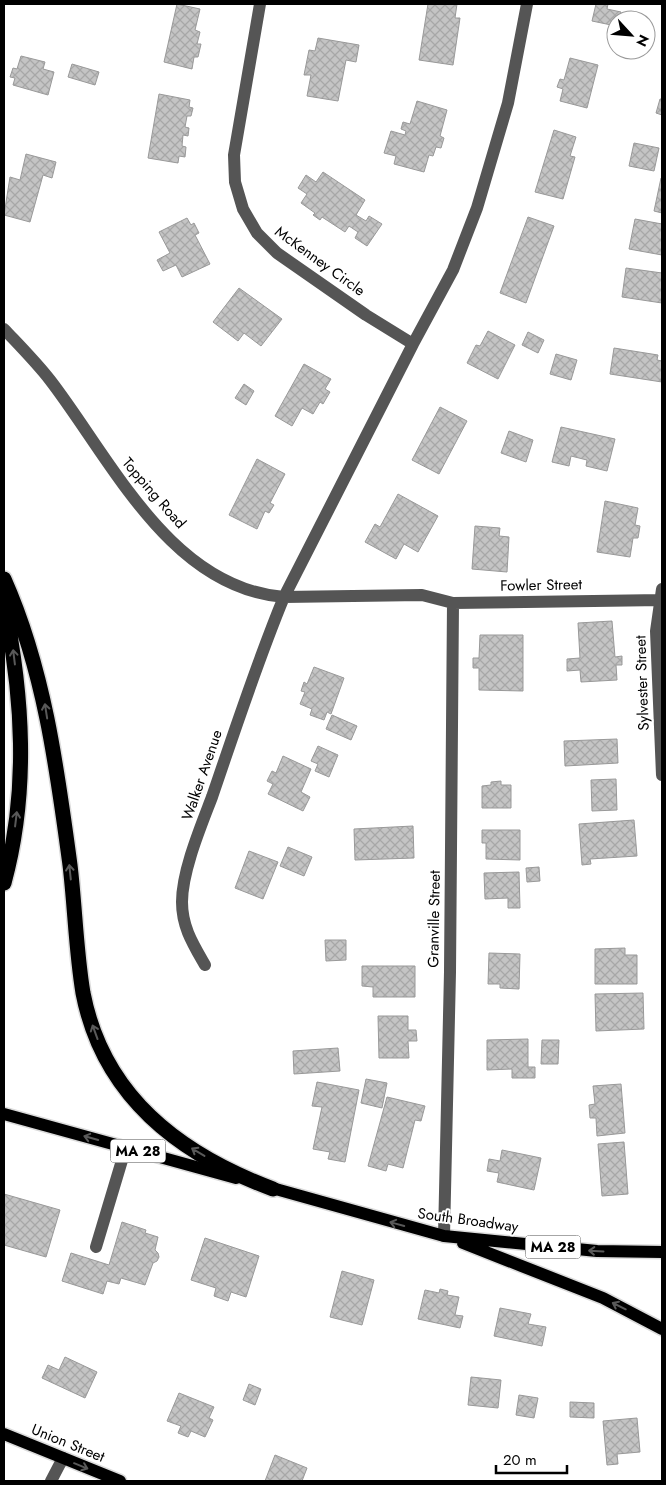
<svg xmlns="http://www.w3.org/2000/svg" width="666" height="1485" viewBox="0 0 666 1485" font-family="Jost,sans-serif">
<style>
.building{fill:url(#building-cross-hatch);stroke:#999}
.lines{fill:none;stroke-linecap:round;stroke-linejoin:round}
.major-casing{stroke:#dbdbdb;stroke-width:15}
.highway-casing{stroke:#dbdbdb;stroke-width:18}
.minor{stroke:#555;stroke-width:12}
.major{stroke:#000;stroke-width:12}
.highway{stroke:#000;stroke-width:15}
.oneway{stroke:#595959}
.labels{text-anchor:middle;stroke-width:4;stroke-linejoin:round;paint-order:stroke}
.shield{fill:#fff;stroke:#4c4c4c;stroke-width:1}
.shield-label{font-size:14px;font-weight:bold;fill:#000}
.street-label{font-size:15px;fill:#000;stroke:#fff}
</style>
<defs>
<pattern id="building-cross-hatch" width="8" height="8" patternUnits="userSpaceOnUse" patternTransform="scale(1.25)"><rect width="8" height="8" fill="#c4c4c4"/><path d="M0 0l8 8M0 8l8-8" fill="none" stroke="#a7a7a7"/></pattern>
</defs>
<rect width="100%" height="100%" fill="#fff"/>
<!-- building -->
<path class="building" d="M177,4L200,9L195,30L200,32L197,44H201L198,57H194L192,69L164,62Z
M428,4H457L455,18H460L453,65L419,60Z
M596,4H608L607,9L621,12L619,20H616V26L592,21Z
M318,38L359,45L356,62L346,60L338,101L307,96L311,75H304L309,50L315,51Z
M21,56L45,62L43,69L54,72L48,95L13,85L15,78L10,77L13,68L17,69Z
M570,58L598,65L587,108L560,101L563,89L557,87L560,79L564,80Z
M72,64L99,72L95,85L68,77Z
M159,94L190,100L189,107L193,108L191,116H187L185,127L189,128L188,136L183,135L182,146L186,147L185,157L179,156L178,163L148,158Z
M660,99H662V115L656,113Z
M417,101L447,110L440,136L444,138L441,148L436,147L433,156L429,155L424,172L394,164L396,156L384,153L391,131L405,135L406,131L401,129L403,122L410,124Z
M554,130L576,137L570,156L575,157L563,199L535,192Z
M634,143L659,148L654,171L629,166Z
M26,154L56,162L52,178L43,175L30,222L4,215L10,177L20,180Z
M323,172L365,200L356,215L366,221L369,216L382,224L367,246L355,238L358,232L349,226L345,232L322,217L320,220L313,215L315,213L301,203L307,194L298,188L306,175L316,182Z
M661,178L662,179V213L654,211Z
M528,217L554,226L526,303L500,293Z
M187,218L191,225L194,223L199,233L195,235L210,264L182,277L176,265L163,271L157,260L170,253L159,232Z
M635,219L662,224V255L629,249Z
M626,268L662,273V303L622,297Z
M239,288L282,319L261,346L244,333L238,341L213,322Z
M488,331L515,345L498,379L467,363L476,345L480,346Z
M528,332L544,340L538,353L522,345Z
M614,348L658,355L657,360L662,361V382L610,374Z
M556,354L577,360L571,380L550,374Z
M304,364L331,379L325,389L330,392L323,404L320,402L313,414L302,408L292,426L275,416Z
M244,384L254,391L246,405L235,398Z
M440,407L467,421L439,474L412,460Z
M561,427L615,439L607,471L586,466L587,460L571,456L569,466L552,462Z
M509,431L533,440L526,462L501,453Z
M257,459L285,474L270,503L274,505L269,513L265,511L257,529L229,515Z
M398,494L438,516L418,552L404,544L396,559L365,542L375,524L380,527Z
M605,501L638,508L635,525L640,526L638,538H633L630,557L597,552Z
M475,526L500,528L499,536L509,537L507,572L472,569Z
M612,621L615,657L622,656V665H616L617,680L581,682L580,670L567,671V659L580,658L578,623Z
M480,635H523V691L479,690V668H473V658H479Z
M314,667L344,678L331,714L327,712L324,720L310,715L312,709L300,704L305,692L301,691L304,682L307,684Z
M332,715L357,726L351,740L326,729Z
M617,739L618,763L565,766L564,741Z
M318,746L338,755L329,777L315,771L318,764L311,761Z
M283,756L311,769L301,792L310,797L303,811L268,794L273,784L267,781L272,771L276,773Z
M616,779L617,810L592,811L591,780Z
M501,781V785H511V808H482V786L491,785V782Z
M634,820L637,856L590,859L591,864L582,865L579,824Z
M413,826L414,858L355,860L354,829Z
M482,830H520V860L486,859V843H482Z
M288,847L312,857L304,876L280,866Z
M249,851L278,862L263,899L235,888Z
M539,867L540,881L527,882L526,868Z
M519,872L520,908H508V898L485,899L484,873Z
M325,940H346V960L326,961Z
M625,948V955H637V984H595V949Z
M489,953L520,954L519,989L500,988V984H488Z
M362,966H415V997H373V987L362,986Z
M643,993L644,1029L596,1031L595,994Z
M378,1016H408V1030H416L417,1041H408L409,1058H379Z
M528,1039V1067H535V1078H512V1069L487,1070V1040Z
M542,1040H559L558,1064H541Z
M338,1048L340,1071L294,1074L293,1051Z
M366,1079L387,1083L382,1108L361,1103Z
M317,1082L359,1090L345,1162L328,1159L330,1152L313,1149L322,1107L312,1106Z
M621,1084L625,1133L597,1136L596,1118H590L589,1105L595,1104L593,1086Z
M387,1097L425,1106L421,1121L415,1120L403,1168L388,1164L386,1171L368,1166Z
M624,1142L628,1194L602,1196L598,1144Z
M502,1150L541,1158L534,1190L497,1182L499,1173L487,1171L489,1159L500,1161Z
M4,1194L60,1210L46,1257L4,1245Z
M122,1222L146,1230L145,1233L158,1237L155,1250L158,1253L159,1257L157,1261L153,1263L145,1285L121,1278L119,1284L107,1281L103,1294L62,1281L71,1253L109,1265Z
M205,1238L259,1256L246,1297L231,1292L228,1301L214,1296L216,1288L191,1280Z
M342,1271L374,1280L362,1325L330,1317Z
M440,1289L448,1291L447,1295L459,1297L455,1315L463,1316L460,1328L418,1319L425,1290L439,1293Z
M500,1308L531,1314L528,1324L546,1327L542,1346L494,1336Z
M65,1357L97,1372L85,1398L42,1378L48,1365L59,1370Z
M471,1377L501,1380L498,1408L468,1405Z
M249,1384L261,1389L255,1405L243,1400Z
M179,1393L214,1407L209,1418L213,1420L205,1437L191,1431L188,1437L178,1433L181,1426L167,1421Z
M519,1395L538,1398L534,1418L516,1415Z
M570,1402L594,1403V1418L570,1417Z
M637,1418L640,1452L617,1454L618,1464L607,1465L603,1421Z
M275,1455L307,1468L302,1481H265Z"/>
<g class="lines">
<defs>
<path id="major" d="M4,1114L236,1178
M265,1186L444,1236L597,1251L662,1252
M463,1243L603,1298L662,1329
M4,1434L120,1481"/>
<path id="highway" d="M4,579C44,669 57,768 70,865C75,907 76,951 83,993C103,1096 179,1154 273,1189
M4,603C23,696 29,791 4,883"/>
</defs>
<!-- major casing -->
<use href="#major" class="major-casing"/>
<!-- highway casing -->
<use href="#highway" class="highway-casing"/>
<!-- minor -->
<path class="minor" d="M260,4L234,155L235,182L243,209L257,233L277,253L366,315L413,344L453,270L477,208L508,103L527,4
M4,329C20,346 36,362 50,380C111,459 170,588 284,597L422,595L453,603L662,600
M662,589L656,631L662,775
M205,965C193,944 182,927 182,902C182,871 201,826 212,797C235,730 257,662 284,597L413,344
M444,1236L450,972L453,603
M96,1247L126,1147
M51,1481L63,1458"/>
<!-- major -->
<use href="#major" class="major"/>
<!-- highway -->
<use href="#highway" class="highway"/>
</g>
<!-- one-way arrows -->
<defs><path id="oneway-shaft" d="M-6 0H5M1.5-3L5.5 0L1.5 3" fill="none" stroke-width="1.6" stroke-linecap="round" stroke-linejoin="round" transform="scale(1.25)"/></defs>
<g class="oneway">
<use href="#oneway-shaft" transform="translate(14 657) rotate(-97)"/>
<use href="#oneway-shaft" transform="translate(46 711) rotate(-99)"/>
<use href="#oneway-shaft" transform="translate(16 819) rotate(-83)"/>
<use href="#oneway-shaft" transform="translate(70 872) rotate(-96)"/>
<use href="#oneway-shaft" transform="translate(95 1032) rotate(-110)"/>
<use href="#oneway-shaft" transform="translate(91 1138) rotate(-164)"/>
<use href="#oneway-shaft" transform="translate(198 1152) rotate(-149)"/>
<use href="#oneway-shaft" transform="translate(397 1224) rotate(-165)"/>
<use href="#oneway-shaft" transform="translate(596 1251) rotate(-177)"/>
<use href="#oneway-shaft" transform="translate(619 1306) rotate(-154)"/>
<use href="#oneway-shaft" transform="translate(81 1466) rotate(22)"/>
</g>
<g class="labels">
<!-- shield labels -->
<g class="shield">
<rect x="110.5" y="1139.5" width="55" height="23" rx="4"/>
<rect x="525.5" y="1235.5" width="55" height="23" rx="4"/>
</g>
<g class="shield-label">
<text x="138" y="1156">MA 28</text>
<text x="553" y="1252">MA 28</text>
</g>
<!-- street labels -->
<g class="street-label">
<text transform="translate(320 261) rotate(36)" y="5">McKenney Circle</text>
<text transform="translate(154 493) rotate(49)" y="5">Topping Road</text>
<text transform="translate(541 585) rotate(-1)" y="5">Fowler Street</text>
<text transform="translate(642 683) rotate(-92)" y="5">Sylvester Street</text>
<text transform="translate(202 775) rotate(-71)" y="5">Walker Avenue</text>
<text transform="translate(434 919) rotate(-89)" y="5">Granville Street</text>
<text transform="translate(468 1220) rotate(8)" y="5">South Broadway</text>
<text transform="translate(68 1443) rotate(22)" y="5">Union Street</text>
</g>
</g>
<!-- border -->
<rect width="666" height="1485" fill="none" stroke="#000000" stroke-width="10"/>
<!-- north arrow -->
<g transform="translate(631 35) rotate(116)"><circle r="24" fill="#ffffff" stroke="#999999"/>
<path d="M0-4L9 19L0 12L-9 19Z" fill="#000000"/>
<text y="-8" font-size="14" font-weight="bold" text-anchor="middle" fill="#000000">N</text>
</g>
<!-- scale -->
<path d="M496 1465v8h71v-8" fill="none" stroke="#000000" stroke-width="2.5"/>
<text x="503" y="1465" font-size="15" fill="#000000" stroke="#ffffff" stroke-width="4" paint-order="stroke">20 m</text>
</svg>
